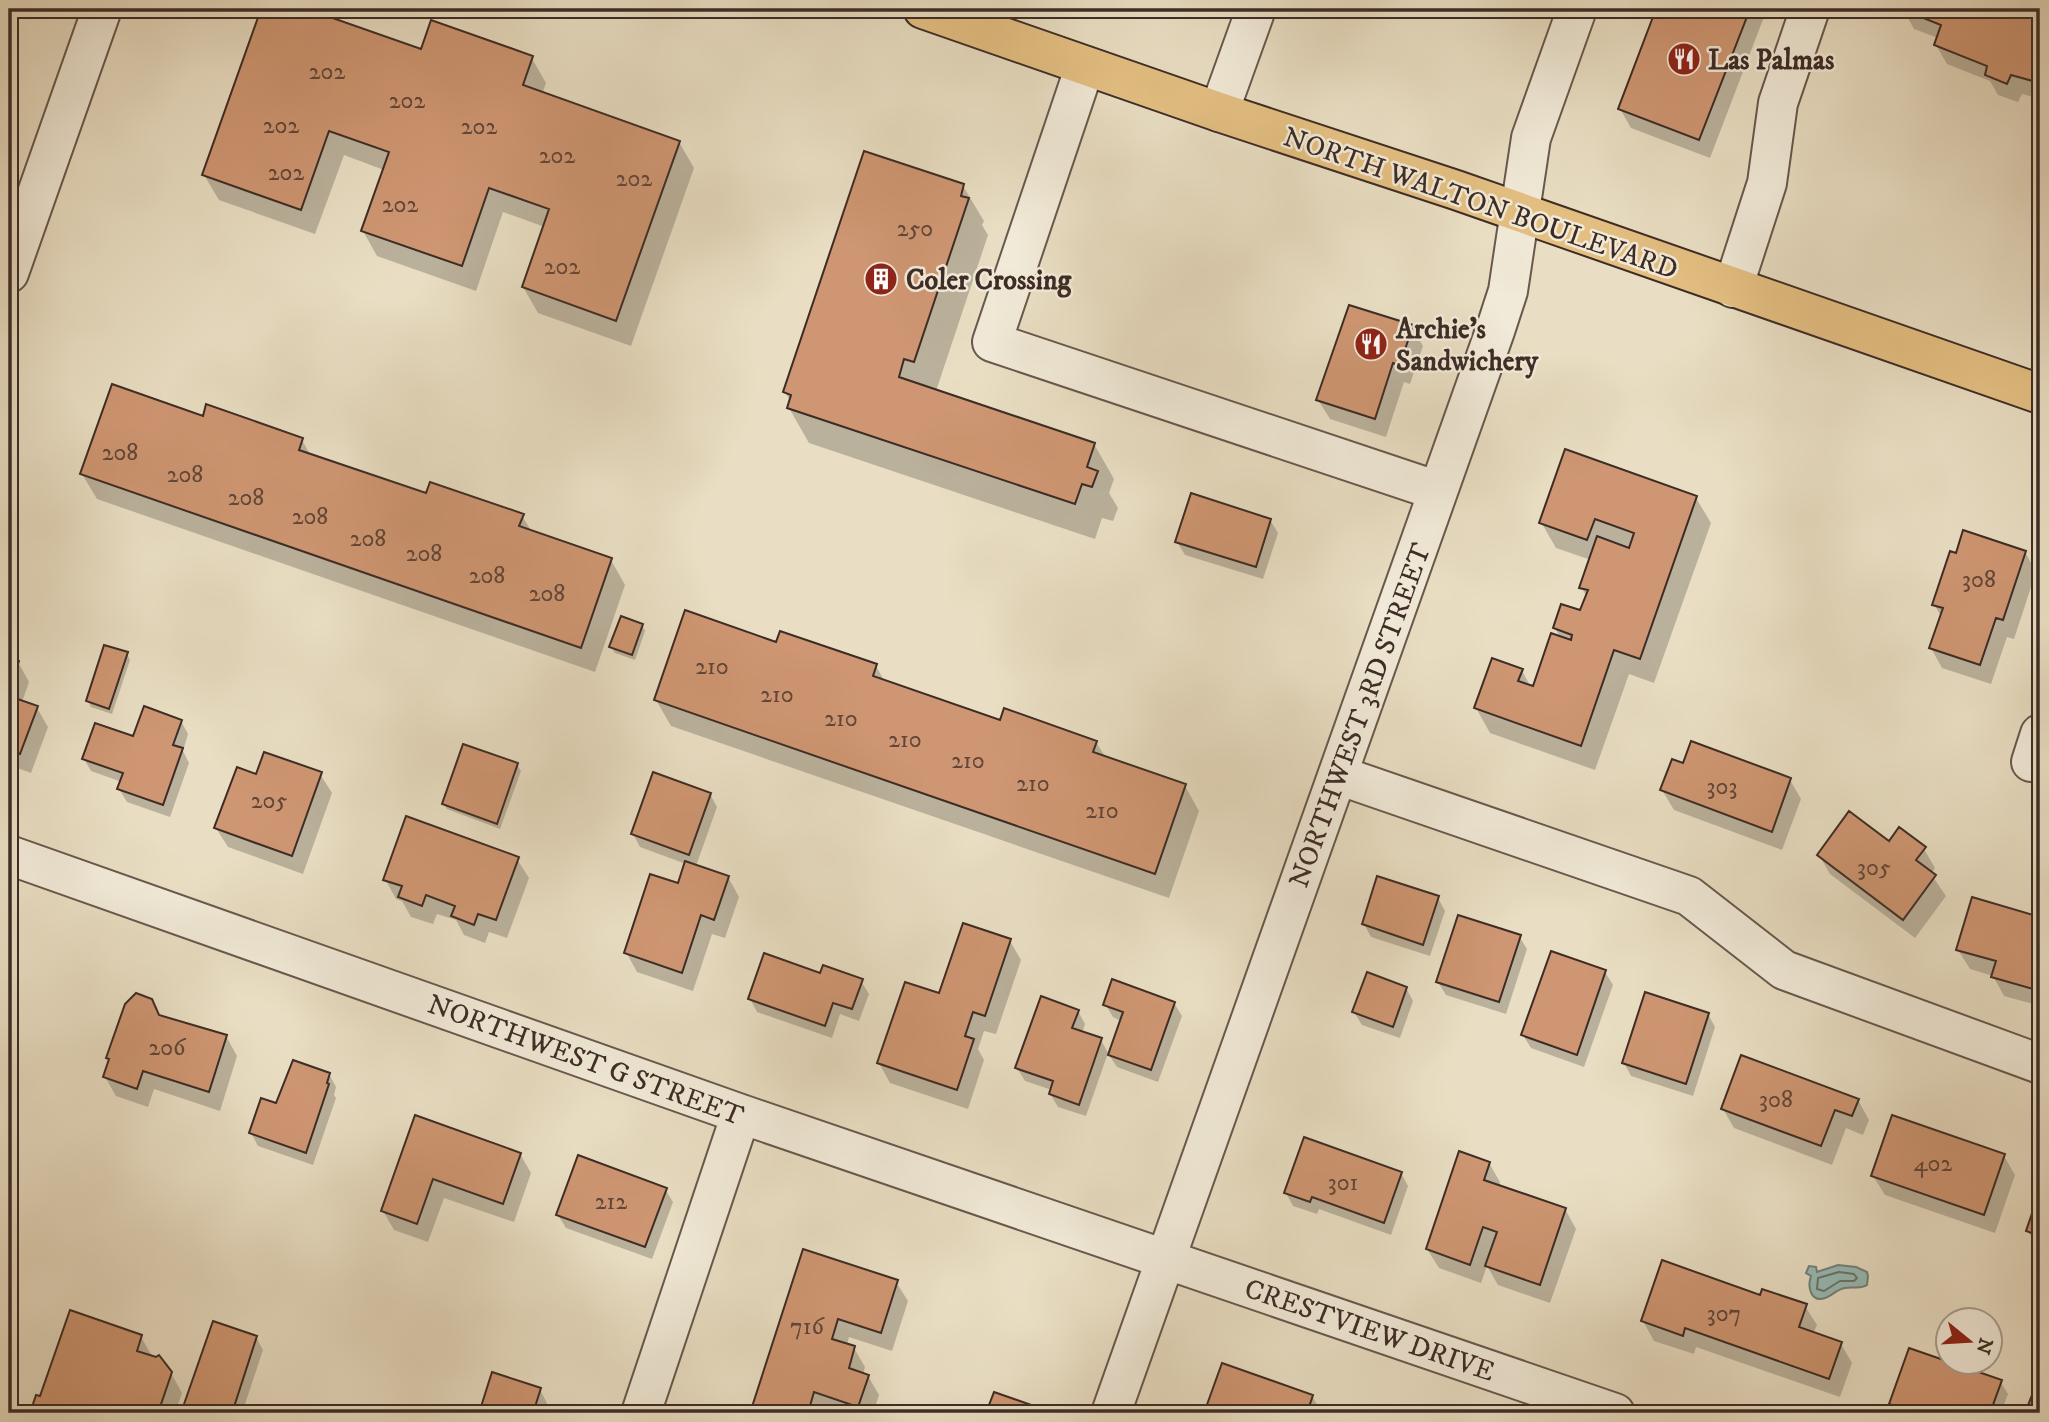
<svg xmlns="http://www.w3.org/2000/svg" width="2049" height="1422" viewBox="0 0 2049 1422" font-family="'IM FELL DW Pica',serif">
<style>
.water{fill:#97bcb6;stroke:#73827c;stroke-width:2}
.shadow{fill:#0003}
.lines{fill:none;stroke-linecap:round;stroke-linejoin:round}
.shore{stroke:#6a746e;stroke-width:2}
.building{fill:#ce9672;stroke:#3d2c26;stroke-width:2}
.minor-casing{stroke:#68584d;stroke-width:42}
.major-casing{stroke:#3d2c26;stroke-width:42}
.minor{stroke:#f1ead8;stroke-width:38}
.major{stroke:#e4bf82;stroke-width:38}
.labels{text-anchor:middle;stroke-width:5;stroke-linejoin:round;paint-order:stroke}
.number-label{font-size:24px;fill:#614639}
.poi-label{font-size:28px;font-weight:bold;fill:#3d2c26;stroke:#f1ead8;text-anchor:start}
.street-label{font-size:28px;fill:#3d2c26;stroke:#f1ead8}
</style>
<rect width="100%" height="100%" fill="#e9dec3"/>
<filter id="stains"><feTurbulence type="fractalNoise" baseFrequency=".00286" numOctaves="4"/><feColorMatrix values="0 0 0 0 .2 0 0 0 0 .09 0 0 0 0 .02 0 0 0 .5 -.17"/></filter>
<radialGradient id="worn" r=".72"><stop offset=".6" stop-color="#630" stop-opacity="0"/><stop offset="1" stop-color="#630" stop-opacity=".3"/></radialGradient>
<!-- water -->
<path class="water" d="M1838,1265L1856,1267L1867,1272L1868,1276L1867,1285C1859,1290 1854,1286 1845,1288C1837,1289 1832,1296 1825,1298C1811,1303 1807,1287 1811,1276L1806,1273L1809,1266L1816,1267L1817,1272Z"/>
<!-- shadow -->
<path class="shadow" d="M263,9H301L422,52L531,57L546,83L542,94L679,142L694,168L631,346L538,313L523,287L545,227L503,212L476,291L377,256L363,231L384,170L344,155L315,234L219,200L204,175Z
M1658,9H1767L1710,158L1631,128L1620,109Z
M1903,9H2040V99L2022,94L2018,102L1998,95L1990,81L1947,64L1936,45L1938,38L1914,29Z
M963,186L984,221L982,225L988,235L936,391L1094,444L1114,479L1109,493L1118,508L1113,521L1102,518L1095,539L809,443L789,408L791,402L785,392Z
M1412,326L1423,346L1410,384L1404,382L1386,437L1330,419L1318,400Z
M204,418L302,440L311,456L427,496L522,516L532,532L611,560L625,585L595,672L97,499L82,474Z
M1696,498L1711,523L1654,683L1629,674L1595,770L1490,733L1476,708L1522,671L1531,687L1534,688L1561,639L1555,628L1581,612L1587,597L1581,587L1591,560L1556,548L1541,522Z
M1270,520L1278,533L1263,579L1185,555L1177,542Z
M2025,552L2036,572L2014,639L2007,637L1991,684L1942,668L1931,648L1942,618L1934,604Z
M642,625L645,631L635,660L615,653L611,647Z
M778,644L876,666L885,682L1001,722L1096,742L1106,758L1185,786L1199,811L1169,898L671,726L656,700Z
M127,654L130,660L112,714L91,707L88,701Z
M9,659L18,662L29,682L22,702L37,708L48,727L31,773L9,765Z
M181,721L188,734L183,751L189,763L170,817L127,802L119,789L122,782L91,771L84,759Z
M517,765L521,771L500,829L447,809L444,804Z
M320,774L332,793L303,874L228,847L216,828L257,776Z
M1790,780L1801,799L1782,850L1674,810L1662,790Z
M710,794L717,807L696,866L728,877L739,897L725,938L712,934L693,991L637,972L626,952L679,886L686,864L640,847L633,834Z
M1889,843L1924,849L1935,868L1931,874L1946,896L1915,938L1830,874L1819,855Z
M517,859L529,878L507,938L489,932L485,943L464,935L456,920L437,914L433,924L411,917L402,901L396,899L385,879Z
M1438,898L1445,911L1430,956L1371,937L1364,924Z
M1973,900L2040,919V1006L2004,996L1993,976L1970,969L1958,950Z
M1519,936L1527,949L1506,1014L1446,995L1438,982Z
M1010,941L1021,960L996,1034L984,1031L978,1049L984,1060L968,1109L890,1083L879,1063Z
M1605,972L1613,985L1584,1067L1531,1048L1523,1035Z
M822,975L861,981L869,994L859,1021L840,1014L832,1038L757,1012L750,999Z
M1406,988L1413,1001L1400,1038L1362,1025L1354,1012Z
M1174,1003L1182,1016L1158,1082L1117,1067L1109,1055L1121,1021L1113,1017L1105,1004Z
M1078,1011L1085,1024L1082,1033L1101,1040L1108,1053L1086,1116L1058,1107L1050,1094L1052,1090L1025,1081L1017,1068Z
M1708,1014L1715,1027L1693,1096L1631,1076L1624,1063Z
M160,1018L226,1036L237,1056L220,1111L154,1089L148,1107L116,1096L105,1077L110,1062L108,1058Z
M329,1074L336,1087L334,1095L336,1098L313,1165L258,1146L251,1133L277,1105Z
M1858,1100L1869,1120L1863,1135L1846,1128L1832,1165L1734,1128L1723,1109Z
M416,1117L520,1154L531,1173L514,1222L444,1198L428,1242L394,1230L383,1211Z
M2004,1156L2015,1175L1995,1233L1885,1195L1873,1176Z
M1489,1163L1500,1182L1499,1187L1565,1209L1576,1229L1550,1303L1498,1285L1487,1266L1481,1283L1439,1268L1427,1249Z
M1401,1173L1408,1186L1391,1235L1319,1209L1317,1214L1293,1206L1286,1193Z
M665,1189L673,1202L652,1259L566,1228L558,1215Z
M2040,1195V1250L2028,1231Z
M804,1252L896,1282L908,1301L892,1351L849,1337L847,1345L854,1348L865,1367L863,1375L868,1376L879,1395L873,1413H833L825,1411L824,1413H752Z
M1761,1297L1805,1306L1817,1325L1813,1334L1841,1344L1852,1363L1840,1397L1696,1347L1694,1354L1654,1341L1643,1321Z
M141,1337L152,1356L171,1373L182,1393L175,1413H32L38,1397L41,1399Z
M256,1337L263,1350L242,1413H189L185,1407Z
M1223,1365L1312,1396L1322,1413H1206Z
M494,1374L540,1390L547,1403L544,1413H480Z
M2000,1381L2008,1394L2001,1413H1896L1891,1404Z"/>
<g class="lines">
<!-- shore -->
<path class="shore" d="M1839,1272L1854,1274L1857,1278L1854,1281H1840L1824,1291L1817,1289L1818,1278Z"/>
</g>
<!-- building -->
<path class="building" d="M261,9H307L421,49L431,20L533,56L523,85L680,141L616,321L522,287L549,209L489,188L462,266L361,231L389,152L329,131L301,210L202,175Z
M1656,9H1750L1699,140L1618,109Z
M1901,9H2040V83L2011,75L2007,84L1985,75L1987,66L1934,45L1941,25Z
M864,151L964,184L961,196L969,198L914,362L904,359L899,377L1095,443L1087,467L1098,471L1092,487L1082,484L1075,504L787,408L791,395L783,392Z
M1349,305L1413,325L1400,365L1393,363L1375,419L1316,400Z
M112,384L203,416L206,404L303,438L299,450L426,493L430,482L524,514L519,526L612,558L581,648L80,474Z
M1565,449L1697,496L1640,659L1614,650L1581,746L1474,708L1492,658L1523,669L1518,681L1533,686L1551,633L1571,640L1572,635L1553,628L1561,604L1580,610L1588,590L1579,588L1597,536L1629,548L1634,533L1595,519L1587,540L1539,523Z
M1191,493L1271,519L1256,567L1175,542Z
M1963,530L2026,551L2003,620L1996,618L1980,665L1929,648L1943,608L1932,605L1950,551L1956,553Z
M685,610L776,642L780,631L877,664L873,676L1000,720L1004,708L1097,741L1093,752L1186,784L1155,874L654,700Z
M621,616L643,624L632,655L609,647Z
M104,645L128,652L109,709L86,701Z
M9,657L19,661L9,689Z
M9,696L38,706L20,754L9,750Z
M144,706L182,720L173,745L183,748L163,805L117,789L123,773L82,759L95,723L133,736Z
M1691,741L1791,778L1772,832L1660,790L1672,759L1683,763Z
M463,744L518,763L497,824L442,804Z
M264,752L322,772L292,856L214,828L237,767L256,774Z
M653,772L711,793L689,855L631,834Z
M1849,811L1889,841L1899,827L1926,847L1916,860L1936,875L1903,920L1817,855Z
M406,816L519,857L496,920L478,914L474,925L451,916L455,906L426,895L422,906L398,897L402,886L383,880Z
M685,861L729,876L714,920L701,915L682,973L624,953L650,874L678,883Z
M1377,876L1439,896L1423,945L1362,924Z
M1972,897L2040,917V991L1991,977L1996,961L1956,950Z
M1458,915L1521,935L1499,1002L1436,982Z
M963,923L1011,939L985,1016L973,1012L965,1036L974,1039L957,1090L877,1063L905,982L939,993Z
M1551,951L1606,970L1577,1055L1521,1035Z
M764,953L820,973L823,965L863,979L852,1009L833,1003L825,1026L748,999Z
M1367,972L1407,987L1393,1027L1352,1012Z
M1112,979L1175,1002L1151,1070L1108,1055L1123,1012L1103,1005Z
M1645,992L1709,1013L1686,1084L1622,1063Z
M136,993L152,999L159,1015L227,1035L209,1092L143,1071L137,1089L103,1077L109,1059L106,1058L125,1004Z
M1041,996L1079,1010L1072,1028L1102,1038L1079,1105L1049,1094L1053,1081L1015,1068Z
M1741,1055L1859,1099L1852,1116L1835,1110L1821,1146L1721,1109Z
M293,1060L330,1073L327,1083L329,1084L306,1153L249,1133L261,1098L276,1103Z
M415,1115L521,1153L503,1204L433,1179L417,1224L381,1211Z
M1892,1115L2005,1154L1984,1215L1871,1176Z
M1304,1137L1402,1172L1384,1223L1312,1197L1310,1202L1284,1193Z
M1459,1151L1490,1162L1484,1180L1566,1208L1540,1285L1485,1266L1497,1232L1483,1227L1470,1265L1426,1249Z
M578,1155L667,1188L645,1247L556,1215Z
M2040,1190V1236L2026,1231Z
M803,1249L898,1280L881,1333L838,1319L832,1339L855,1346L849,1368L869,1375L858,1407L814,1392L808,1413H750Z
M1662,1260L1760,1295L1762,1289L1807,1304L1799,1327L1842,1342L1829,1379L1685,1328L1683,1336L1641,1321Z
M70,1310L142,1335L137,1351L156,1357L159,1355L172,1372L158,1413H30L36,1395L40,1396Z
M213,1321L257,1336L232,1413H201L183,1407Z
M1909,1348L2002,1380L1990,1413H1916L1889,1404Z
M1222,1363L1313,1395L1307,1413H1204Z
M492,1372L541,1388L533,1413H479Z
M2034,1390L2040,1392V1413H2025Z
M994,1392L1040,1408L1038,1413H986Z"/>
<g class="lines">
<defs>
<path id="minor" d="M1085,66L992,342L1438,491
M1219,112L1256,9
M9,273L102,9
M1733,288L1767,183L1778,103L1810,9
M2031,762L2040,734
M1338,775L1689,896L1784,970L2040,1064
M9,855L741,1114L1615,1413
M641,1413L741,1114
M1111,1413L1495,331L1508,291L1531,138L1577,9"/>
<path id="major" d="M923,9L1219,112L1456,190L2040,394"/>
</defs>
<!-- minor casing -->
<use href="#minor" class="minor-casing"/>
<!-- major casing -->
<use href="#major" class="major-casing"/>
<!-- minor -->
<use href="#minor" class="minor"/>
<!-- major -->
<use href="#major" class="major"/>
</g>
<!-- icons -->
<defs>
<symbol id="restaurant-disc" viewBox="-11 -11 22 22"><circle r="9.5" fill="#8f2418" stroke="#f1ead8"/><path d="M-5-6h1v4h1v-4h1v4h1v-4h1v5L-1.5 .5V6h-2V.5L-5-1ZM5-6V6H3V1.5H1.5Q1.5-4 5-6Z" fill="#fff"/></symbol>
<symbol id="building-disc" viewBox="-11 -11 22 22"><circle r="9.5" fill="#8f2418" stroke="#f1ead8"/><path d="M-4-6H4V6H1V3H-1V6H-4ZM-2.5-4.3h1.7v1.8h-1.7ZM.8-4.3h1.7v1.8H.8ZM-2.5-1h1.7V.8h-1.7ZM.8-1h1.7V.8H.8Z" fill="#fff"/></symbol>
</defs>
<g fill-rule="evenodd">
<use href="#restaurant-disc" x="1665" y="40" width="38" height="38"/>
<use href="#building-disc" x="862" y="260" width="38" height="38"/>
<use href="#restaurant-disc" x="1352" y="325" width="38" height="38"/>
</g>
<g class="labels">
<!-- number labels -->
<g class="number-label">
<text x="327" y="79">202</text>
<text x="407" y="108">202</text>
<text x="281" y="133">202</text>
<text x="479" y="134">202</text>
<text x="557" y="163">202</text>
<text x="286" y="180">202</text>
<text x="634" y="186">202</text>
<text x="400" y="212">202</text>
<text x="915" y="236">250</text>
<text x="562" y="274">202</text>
<text x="120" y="460">208</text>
<text x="185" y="482">208</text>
<text x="246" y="505">208</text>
<text x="310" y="524">208</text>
<text x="368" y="546">208</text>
<text x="424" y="561">208</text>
<text x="487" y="583">208</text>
<text x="1979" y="587">308</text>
<text x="547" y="601">208</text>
<text x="712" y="674">210</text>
<text x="777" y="702">210</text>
<text x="841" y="726">210</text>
<text x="905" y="747">210</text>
<text x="968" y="768">210</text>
<text x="1033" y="791">210</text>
<text x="1722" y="794">303</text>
<text x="269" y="808">205</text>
<text x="1102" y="818">210</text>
<text x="1874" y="875">305</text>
<text x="167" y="1055">206</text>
<text x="1776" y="1107">308</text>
<text x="1933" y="1171">402</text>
<text x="1343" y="1190">301</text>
<text x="611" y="1209">212</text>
<text x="1724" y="1321">307</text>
<text x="807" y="1334">716</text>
</g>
<!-- poi labels -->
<g class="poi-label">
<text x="1708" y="69">Las Palmas</text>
<text x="906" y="289">Coler Crossing</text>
<text x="1396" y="338">Archie’s<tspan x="1396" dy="32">Sandwichery</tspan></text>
</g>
<!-- street labels -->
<g class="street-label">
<text transform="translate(1481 202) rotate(19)" y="10">NORTH WALTON BOULEVARD</text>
<text transform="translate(1359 715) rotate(-70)" y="10">NORTHWEST 3RD STREET</text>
<text transform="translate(586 1059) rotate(20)" y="10">NORTHWEST G STREET</text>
<text transform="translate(1370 1329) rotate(19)" y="10">CRESTVIEW DRIVE</text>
</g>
</g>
<!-- margin -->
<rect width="2049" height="1422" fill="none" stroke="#e9dec3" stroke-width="35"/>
<rect x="10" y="10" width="2028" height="1401" fill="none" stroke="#3d2c26" stroke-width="3.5"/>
<rect x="18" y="18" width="2014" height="1387" fill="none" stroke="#3d2c26" stroke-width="2"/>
<!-- north arrow -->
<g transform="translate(1969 1341) rotate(108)"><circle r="33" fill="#f1ead8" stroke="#a99e91" stroke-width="2"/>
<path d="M0-5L12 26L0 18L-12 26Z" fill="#8f2418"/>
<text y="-10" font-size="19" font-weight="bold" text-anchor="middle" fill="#3d2c26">N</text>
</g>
<rect width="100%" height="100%" filter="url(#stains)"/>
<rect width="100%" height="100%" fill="url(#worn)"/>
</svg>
